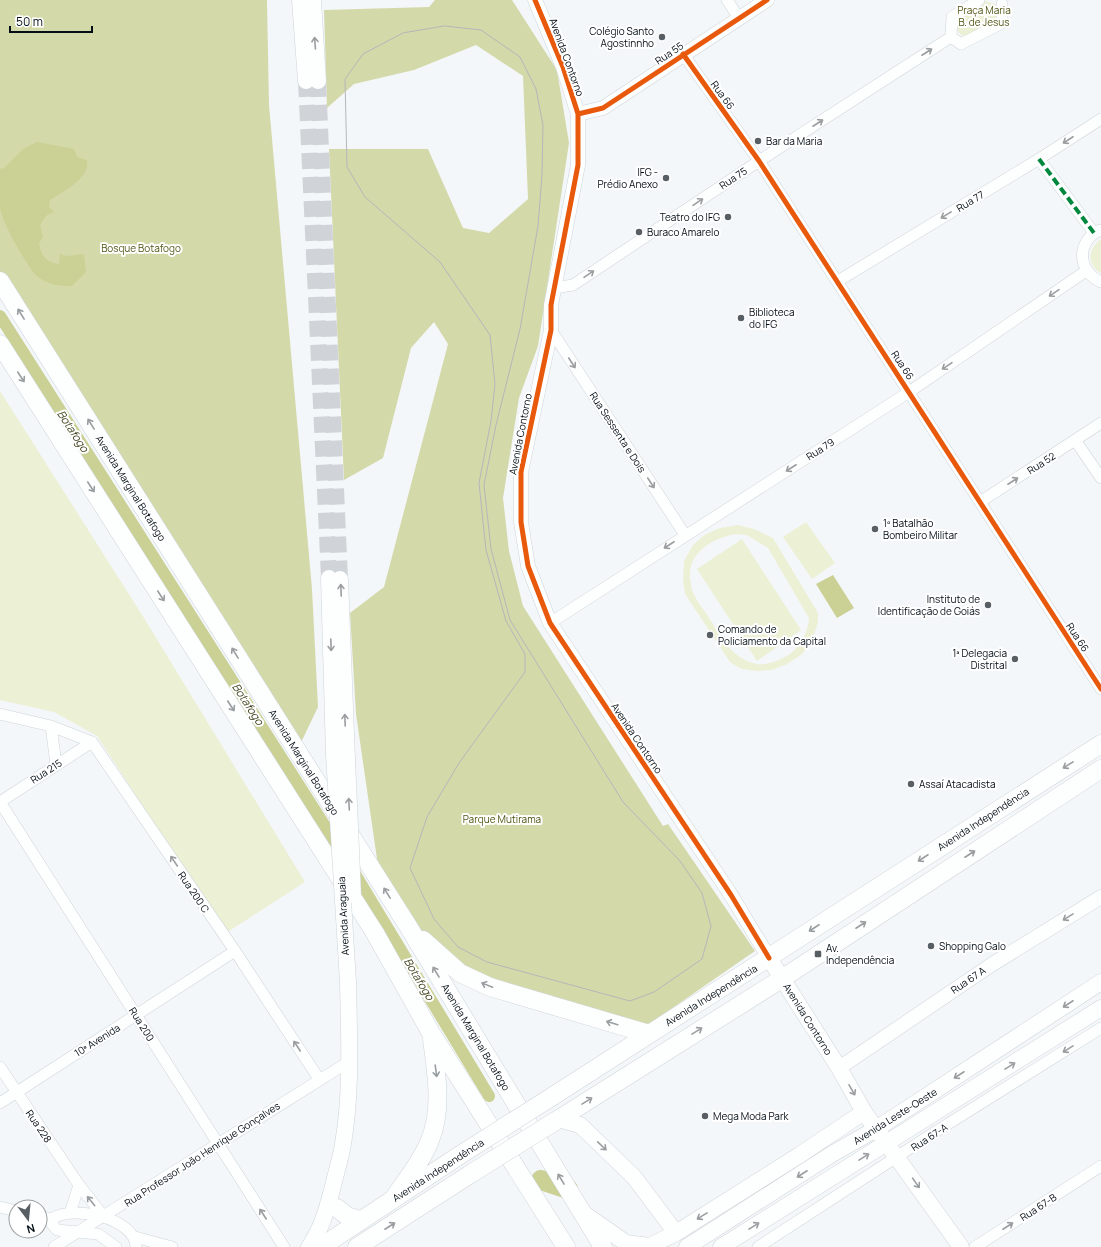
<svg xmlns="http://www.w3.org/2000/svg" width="1101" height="1247" viewBox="0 0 1101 1247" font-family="Manrope,sans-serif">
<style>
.green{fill:#ecf0d4;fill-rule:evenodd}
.forest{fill:#d4d9aa}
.water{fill:#cbd094}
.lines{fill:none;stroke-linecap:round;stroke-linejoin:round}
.canal{stroke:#cbd094;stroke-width:12}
.river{stroke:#cbd094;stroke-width:20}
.secondary-tunnel{stroke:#d0d4d8;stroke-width:16;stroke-dasharray:16 8;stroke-linecap:butt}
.minor-casing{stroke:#cdd5da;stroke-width:12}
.tertiary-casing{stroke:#cdd5da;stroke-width:15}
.secondary-casing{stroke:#cdd5da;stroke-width:17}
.primary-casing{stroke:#cdd5da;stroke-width:19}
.minor{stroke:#fdfefe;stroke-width:11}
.tertiary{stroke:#fdfefe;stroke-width:14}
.secondary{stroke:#fdfefe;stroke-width:16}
.primary{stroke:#fdfefe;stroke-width:18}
.tram{stroke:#b5b7b9;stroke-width:1}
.secondary-bridge-casing{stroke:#cdd5da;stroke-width:17;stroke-linecap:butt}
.primary-bridge-casing{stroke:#cdd5da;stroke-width:19;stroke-linecap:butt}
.secondary-bridge{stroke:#fdfefe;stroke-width:16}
.primary-bridge{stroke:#fdfefe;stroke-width:18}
.quiet{stroke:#00873e;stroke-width:4;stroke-dasharray:8 4;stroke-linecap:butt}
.cycleway-casing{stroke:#fff;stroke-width:8}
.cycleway{stroke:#e8590c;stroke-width:5}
.oneway{stroke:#999ea0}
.poi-dot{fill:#575f64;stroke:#fff;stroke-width:1.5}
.labels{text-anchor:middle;stroke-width:4;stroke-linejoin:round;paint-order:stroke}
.park-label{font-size:10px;fill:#535515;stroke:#fff}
.poi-label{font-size:10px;fill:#020d14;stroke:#fff;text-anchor:start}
.street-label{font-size:10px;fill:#020d14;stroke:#fff}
.water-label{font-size:11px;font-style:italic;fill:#3c3e19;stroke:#fff}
</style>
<rect width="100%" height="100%" fill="#f4f7fa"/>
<!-- green -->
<path class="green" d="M985,1L998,5V21L966,38C958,34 956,29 956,20Z
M1101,239V273C1086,265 1088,248 1101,239Z
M0,391L144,618L305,882L226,933L97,736L54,712L0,700Z
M806,522L835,563L812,579L783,537Z
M738,525L754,529L773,538L818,613V623L811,643L801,655L787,664L772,670L757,671L742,669L730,662L685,594L683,579L684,561L693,545L706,534L720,528ZM735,534L747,535L768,548L809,618C808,632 800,648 787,656C777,661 764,667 753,663C732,657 722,639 711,621C705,611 696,601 692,590C691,587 691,582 690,578C688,552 712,539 735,534Z
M742,539L801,630L757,661L697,569Z"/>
<!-- forest -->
<path class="forest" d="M0,0H267L269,105L312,589L318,707L296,753L0,286Z
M435,0H512L557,70L569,143L538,346L519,398L503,498L509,551L523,606L663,826L668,824L755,951L642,1029L460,973L408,926L377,859L356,714L350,613L384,587L448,344L434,322L411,348L383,458L344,480L329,149H428L463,228L489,233L528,199L523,76L476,45L414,70L354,84L327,108L324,10L429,7Z"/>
<!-- water -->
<path class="water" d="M37,142L74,149L77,157L87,160C91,178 62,192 50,200L49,207L54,212L47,215L40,225L43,236L39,244C42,257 46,262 59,264L60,254C72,259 74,253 84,255L86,272L72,286C59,286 47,285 37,276C27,267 2,222 0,208C0,195 0,181 0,168L3,169L23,149Z
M833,575L854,608L837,618L816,584Z"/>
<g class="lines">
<!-- canal -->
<path class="canal" d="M0,316L339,848
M352,869L489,1096"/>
<!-- river -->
<path class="river" d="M541,1180L568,1189"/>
<!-- secondary-tunnel -->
<path class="secondary-tunnel" d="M306,81L329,578
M318,81L340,579"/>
<defs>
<path id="minor" d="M727,0L739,18
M951,37L961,44L1002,23V4
M951,37L952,17L979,0
M683,54L759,161L1101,689
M1039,159L1094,233
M1100,230C1076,241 1077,271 1101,282
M838,281L1039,159L1101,119
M554,288L573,285L759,161L951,37
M551,330L685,535
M1075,440L1101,478
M980,502L1101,423
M550,623L909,392L1086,271
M0,714L51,726L92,742L235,951L319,1079
M51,726L56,764
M0,802L284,1247
M0,802L92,742
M0,1067L79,1185L104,1217
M0,1103L235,951
M0,1207L16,1211
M70,1213L79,1185
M40,1216L52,1219C72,1204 136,1218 136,1247
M52,1219V1224L57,1230L98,1234L116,1247
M135,1237L172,1247
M54,1247L350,1061
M758,1247L932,1134L1101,1028
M975,1247L1101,1166"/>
<path id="tertiary" d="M535,0L563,67L578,114V165L551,305V330L521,472V522L528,566L550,623L731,895L769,958
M578,114L603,108L767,0
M839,1068L991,965L1101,897"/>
<path id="secondary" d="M300,0L306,81
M313,0L318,81
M329,578L334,755
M340,579L347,759
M769,958L839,1068L864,1112L961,1247
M558,1119L580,1125L634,1177L676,1233
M583,1213L626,1243L650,1246L676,1233L798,1156L864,1112
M309,1247C323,1227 328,1205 334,1182C337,1169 341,1157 343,1144C352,1090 349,1036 348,982
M687,1247L832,1154L876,1129L1101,982
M721,1247L1101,1008"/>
<path id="primary" d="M0,281L408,926L603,1247
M0,344L375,933L431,1033L566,1247
M423,940L460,973L490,987L649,1034
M553,1096L1101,744
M554,1122L783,978L1101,769
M394,1198C406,1180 422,1161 430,1140C443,1109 436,1071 432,1039
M337,1208L347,1216L360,1220
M321,1247L460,1155
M357,1247L472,1173"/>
</defs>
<!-- minor casing -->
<use href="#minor" class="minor-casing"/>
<!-- tertiary casing -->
<use href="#tertiary" class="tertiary-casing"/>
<!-- secondary casing -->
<use href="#secondary" class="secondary-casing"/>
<!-- primary casing -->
<use href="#primary" class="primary-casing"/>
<!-- minor -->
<use href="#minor" class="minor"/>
<!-- tertiary -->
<use href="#tertiary" class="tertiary"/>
<!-- secondary -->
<use href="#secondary" class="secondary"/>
<!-- primary -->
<use href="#primary" class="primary"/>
<!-- tram -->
<path class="tram" d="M445,26L481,30L520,57L536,89L543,125L542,175L538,226L520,329L496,425L484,485L491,549L510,620L623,802L680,861L702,893L711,926L702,959L654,992L630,1001L487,962L458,947L434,919L410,868L427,817L459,763L525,672V654L506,621L486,550L479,483L491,421L495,384L490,335L440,262L365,197L347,167L345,79L363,54L403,33Z"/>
<defs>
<path id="secondary-bridge" d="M334,755L348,982
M347,759L353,895"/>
<path id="primary-bridge" d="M460,1155L553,1096
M472,1173L554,1122"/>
</defs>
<!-- secondary-bridge casing -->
<use href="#secondary-bridge" class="secondary-bridge-casing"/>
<!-- primary-bridge casing -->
<use href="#primary-bridge" class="primary-bridge-casing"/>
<!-- secondary-bridge -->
<use href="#secondary-bridge" class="secondary-bridge"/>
<!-- primary-bridge -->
<use href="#primary-bridge" class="primary-bridge"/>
<!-- quiet -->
<path class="quiet" d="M1039,159L1094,233"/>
<defs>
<path id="cycleway" d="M535,0L563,67L578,114V165L551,305V330L521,472V522L528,566L550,623L731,895L769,958
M683,54L759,161L1101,689
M578,114L603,108L767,0"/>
</defs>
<!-- cycleway casing -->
<use href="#cycleway" class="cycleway-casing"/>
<!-- cycleway -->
<use href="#cycleway" class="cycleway"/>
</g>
<!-- one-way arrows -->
<defs><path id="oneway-shaft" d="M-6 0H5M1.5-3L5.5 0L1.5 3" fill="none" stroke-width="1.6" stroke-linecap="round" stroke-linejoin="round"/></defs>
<g class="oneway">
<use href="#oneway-shaft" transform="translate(315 43) rotate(-94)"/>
<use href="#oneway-shaft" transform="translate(927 52) rotate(-33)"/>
<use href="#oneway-shaft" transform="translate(818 123) rotate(-33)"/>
<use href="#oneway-shaft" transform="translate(1068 140) rotate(147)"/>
<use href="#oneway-shaft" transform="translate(698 202) rotate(-34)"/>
<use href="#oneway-shaft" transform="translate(946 215) rotate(149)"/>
<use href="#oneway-shaft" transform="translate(589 274) rotate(-34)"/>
<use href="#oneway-shaft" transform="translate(1054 293) rotate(146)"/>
<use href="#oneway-shaft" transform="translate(21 314) rotate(-122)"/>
<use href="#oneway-shaft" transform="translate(572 363) rotate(57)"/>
<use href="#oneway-shaft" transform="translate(947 366) rotate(146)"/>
<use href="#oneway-shaft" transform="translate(21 377) rotate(57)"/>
<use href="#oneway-shaft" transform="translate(91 424) rotate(-122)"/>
<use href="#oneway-shaft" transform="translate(791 468) rotate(147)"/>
<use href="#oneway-shaft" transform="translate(1013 481) rotate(-33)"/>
<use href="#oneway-shaft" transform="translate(651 483) rotate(57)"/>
<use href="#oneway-shaft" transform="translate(91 487) rotate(57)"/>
<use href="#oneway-shaft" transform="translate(669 545) rotate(147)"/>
<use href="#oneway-shaft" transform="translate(341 590) rotate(-92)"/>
<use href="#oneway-shaft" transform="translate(161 596) rotate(57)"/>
<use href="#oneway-shaft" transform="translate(331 645) rotate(88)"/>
<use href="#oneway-shaft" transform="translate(235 653) rotate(-122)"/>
<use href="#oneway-shaft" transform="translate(231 706) rotate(57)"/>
<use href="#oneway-shaft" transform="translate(345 720) rotate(-92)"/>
<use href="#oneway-shaft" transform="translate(1068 765) rotate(148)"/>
<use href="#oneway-shaft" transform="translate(349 804) rotate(-93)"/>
<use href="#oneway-shaft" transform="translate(970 854) rotate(-33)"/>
<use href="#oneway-shaft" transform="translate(923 858) rotate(147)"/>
<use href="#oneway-shaft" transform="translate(174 861) rotate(-124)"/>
<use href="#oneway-shaft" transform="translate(387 893) rotate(-122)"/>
<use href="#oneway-shaft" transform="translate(1068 917) rotate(148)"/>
<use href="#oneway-shaft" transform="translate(861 925) rotate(-33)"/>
<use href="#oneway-shaft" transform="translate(814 928) rotate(147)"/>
<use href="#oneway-shaft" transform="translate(436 972) rotate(-121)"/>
<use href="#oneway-shaft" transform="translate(487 985) rotate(-158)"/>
<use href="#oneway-shaft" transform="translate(1068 1004) rotate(147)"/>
<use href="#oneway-shaft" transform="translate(612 1023) rotate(-163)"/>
<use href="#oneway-shaft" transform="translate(697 1031) rotate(-32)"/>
<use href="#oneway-shaft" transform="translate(297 1046) rotate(-123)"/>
<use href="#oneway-shaft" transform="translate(1068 1049) rotate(148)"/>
<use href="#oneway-shaft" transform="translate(1010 1066) rotate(-32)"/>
<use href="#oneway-shaft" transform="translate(436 1071) rotate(82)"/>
<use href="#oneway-shaft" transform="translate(959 1075) rotate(147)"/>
<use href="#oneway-shaft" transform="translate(852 1090) rotate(60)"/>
<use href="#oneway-shaft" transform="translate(587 1101) rotate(-32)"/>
<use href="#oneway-shaft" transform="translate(602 1146) rotate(44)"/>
<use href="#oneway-shaft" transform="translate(864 1157) rotate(-32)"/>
<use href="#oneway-shaft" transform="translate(802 1174) rotate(147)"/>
<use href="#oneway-shaft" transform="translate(561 1179) rotate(-121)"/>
<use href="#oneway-shaft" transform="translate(916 1183) rotate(55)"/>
<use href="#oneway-shaft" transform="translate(91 1201) rotate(-129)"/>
<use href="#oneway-shaft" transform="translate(263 1214) rotate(-123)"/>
<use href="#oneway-shaft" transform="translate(702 1216) rotate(148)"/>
<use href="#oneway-shaft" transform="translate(390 1226) rotate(-33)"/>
<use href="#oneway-shaft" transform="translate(754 1226) rotate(-32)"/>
<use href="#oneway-shaft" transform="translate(1008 1226) rotate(-33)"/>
</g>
<!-- markers -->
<g class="poi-dot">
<circle cx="662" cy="37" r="4"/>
<circle cx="758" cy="141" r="4"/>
<circle cx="666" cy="178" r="4"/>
<circle cx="728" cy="217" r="4"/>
<circle cx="639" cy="232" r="4"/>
<circle cx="741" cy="318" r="4"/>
<circle cx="875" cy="529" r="4"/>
<circle cx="988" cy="605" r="4"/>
<circle cx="710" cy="635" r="4"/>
<circle cx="1015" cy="659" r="4"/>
<circle cx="911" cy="784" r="4"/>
<circle cx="931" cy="946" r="4"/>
<rect x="814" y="950" width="8" height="8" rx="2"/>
<circle cx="705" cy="1116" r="4"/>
</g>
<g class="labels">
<!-- park labels -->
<g class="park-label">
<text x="984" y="14">Praça Maria<tspan x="984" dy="12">B. de Jesus</tspan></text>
<text x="141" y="252">Bosque Botafogo</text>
<text x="502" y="823">Parque Mutirama</text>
</g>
<!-- poi labels -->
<g class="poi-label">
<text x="654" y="35" text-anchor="end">Colégio Santo<tspan x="654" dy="12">Agostinnho</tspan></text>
<text x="766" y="145">Bar da Maria</text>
<text x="658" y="176" text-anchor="end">IFG -<tspan x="658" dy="12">Prédio Anexo</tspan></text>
<text x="720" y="221" text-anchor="end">Teatro do IFG</text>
<text x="647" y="236">Buraco Amarelo</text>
<text x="749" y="316">Biblioteca<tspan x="749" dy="12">do IFG</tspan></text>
<text x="883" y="527">1º Batalhão<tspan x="883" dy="12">Bombeiro Militar</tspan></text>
<text x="980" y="603" text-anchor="end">Instituto de<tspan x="980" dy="12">Identificação de Goiás</tspan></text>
<text x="718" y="633">Comando de<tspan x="718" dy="12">Policiamento da Capital</tspan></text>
<text x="1007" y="657" text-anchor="end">1ª Delegacia<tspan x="1007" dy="12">Distrital</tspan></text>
<text x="919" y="788">Assaí Atacadista</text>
<text x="939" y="950">Shopping Galo</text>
<text x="826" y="952">Av.<tspan x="826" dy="12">Independência</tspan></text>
<text x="713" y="1120">Mega Moda Park</text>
</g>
<!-- street labels -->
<g class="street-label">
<text transform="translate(669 53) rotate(-34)" y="4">Rua 55</text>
<text transform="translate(567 57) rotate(70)" y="4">Avenida Contorno</text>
<text transform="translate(723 95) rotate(54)" y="4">Rua 66</text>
<text transform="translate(733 178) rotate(-34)" y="4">Rua 75</text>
<text transform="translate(970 201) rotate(-31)" y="4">Rua 77</text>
<text transform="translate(903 365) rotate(57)" y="4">Rua 66</text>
<text transform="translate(618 432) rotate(57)" y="4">Rua Sessenta e Dois</text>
<text transform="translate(520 434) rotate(-79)" y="4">Avenida Contorno</text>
<text transform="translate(820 449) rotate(-33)" y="4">Rua 79</text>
<text transform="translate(1041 463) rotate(-33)" y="4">Rua 52</text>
<text transform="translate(131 488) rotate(58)" y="4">Avenida Marginal Botafogo</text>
<text transform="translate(1078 637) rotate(57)" y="4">Rua 66</text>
<text transform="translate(637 738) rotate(56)" y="4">Avenida Contorno</text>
<text transform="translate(304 762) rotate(58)" y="4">Avenida Marginal Botafogo</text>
<text transform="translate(46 771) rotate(-33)" y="4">Rua 215</text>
<text transform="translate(983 819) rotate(-33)" y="4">Avenida Independência</text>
<text transform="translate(194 892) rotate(56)" y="4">Rua 200 C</text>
<text transform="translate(343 916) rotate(-93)" y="4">Avenida Araguaia</text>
<text transform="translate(968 980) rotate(-34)" y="4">Rua 67 A</text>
<text transform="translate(711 995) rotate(-32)" y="4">Avenida Independência</text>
<text transform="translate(808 1019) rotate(58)" y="4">Avenida Contorno</text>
<text transform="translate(142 1024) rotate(58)" y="4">Rua 200</text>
<text transform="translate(476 1037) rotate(59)" y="4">Avenida Marginal Botafogo</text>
<text transform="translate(97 1040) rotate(-32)" y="4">10ª Avenida</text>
<text transform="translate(895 1116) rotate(-32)" y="4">Avenida Leste-Oeste</text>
<text transform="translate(39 1126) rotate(56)" y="4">Rua 228</text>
<text transform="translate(929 1137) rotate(-33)" y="4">Rua 67-A</text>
<text transform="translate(202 1154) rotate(-33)" y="4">Rua Professor João Henrique Gonçalves</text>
<text transform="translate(438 1170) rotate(-33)" y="4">Avenida Independência</text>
<text transform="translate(1038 1207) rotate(-33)" y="4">Rua 67-B</text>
</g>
<!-- water labels -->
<g class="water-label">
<text transform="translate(73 431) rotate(57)" y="4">Botafogo</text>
<text transform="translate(248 704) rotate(57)" y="4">Botafogo</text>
<text transform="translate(419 979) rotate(59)" y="4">Botafogo</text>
</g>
</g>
<!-- north arrow -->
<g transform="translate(28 1219) rotate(164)"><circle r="19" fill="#ffffff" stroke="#9a9ea1"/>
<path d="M0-3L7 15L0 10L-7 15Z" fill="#575f64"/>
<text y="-6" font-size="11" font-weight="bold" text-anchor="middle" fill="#020d14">N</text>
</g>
<!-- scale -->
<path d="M10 26v6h82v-6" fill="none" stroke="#020d14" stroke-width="2"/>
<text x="16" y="26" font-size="12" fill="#020d14" stroke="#ffffff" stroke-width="3" paint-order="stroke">50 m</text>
</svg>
